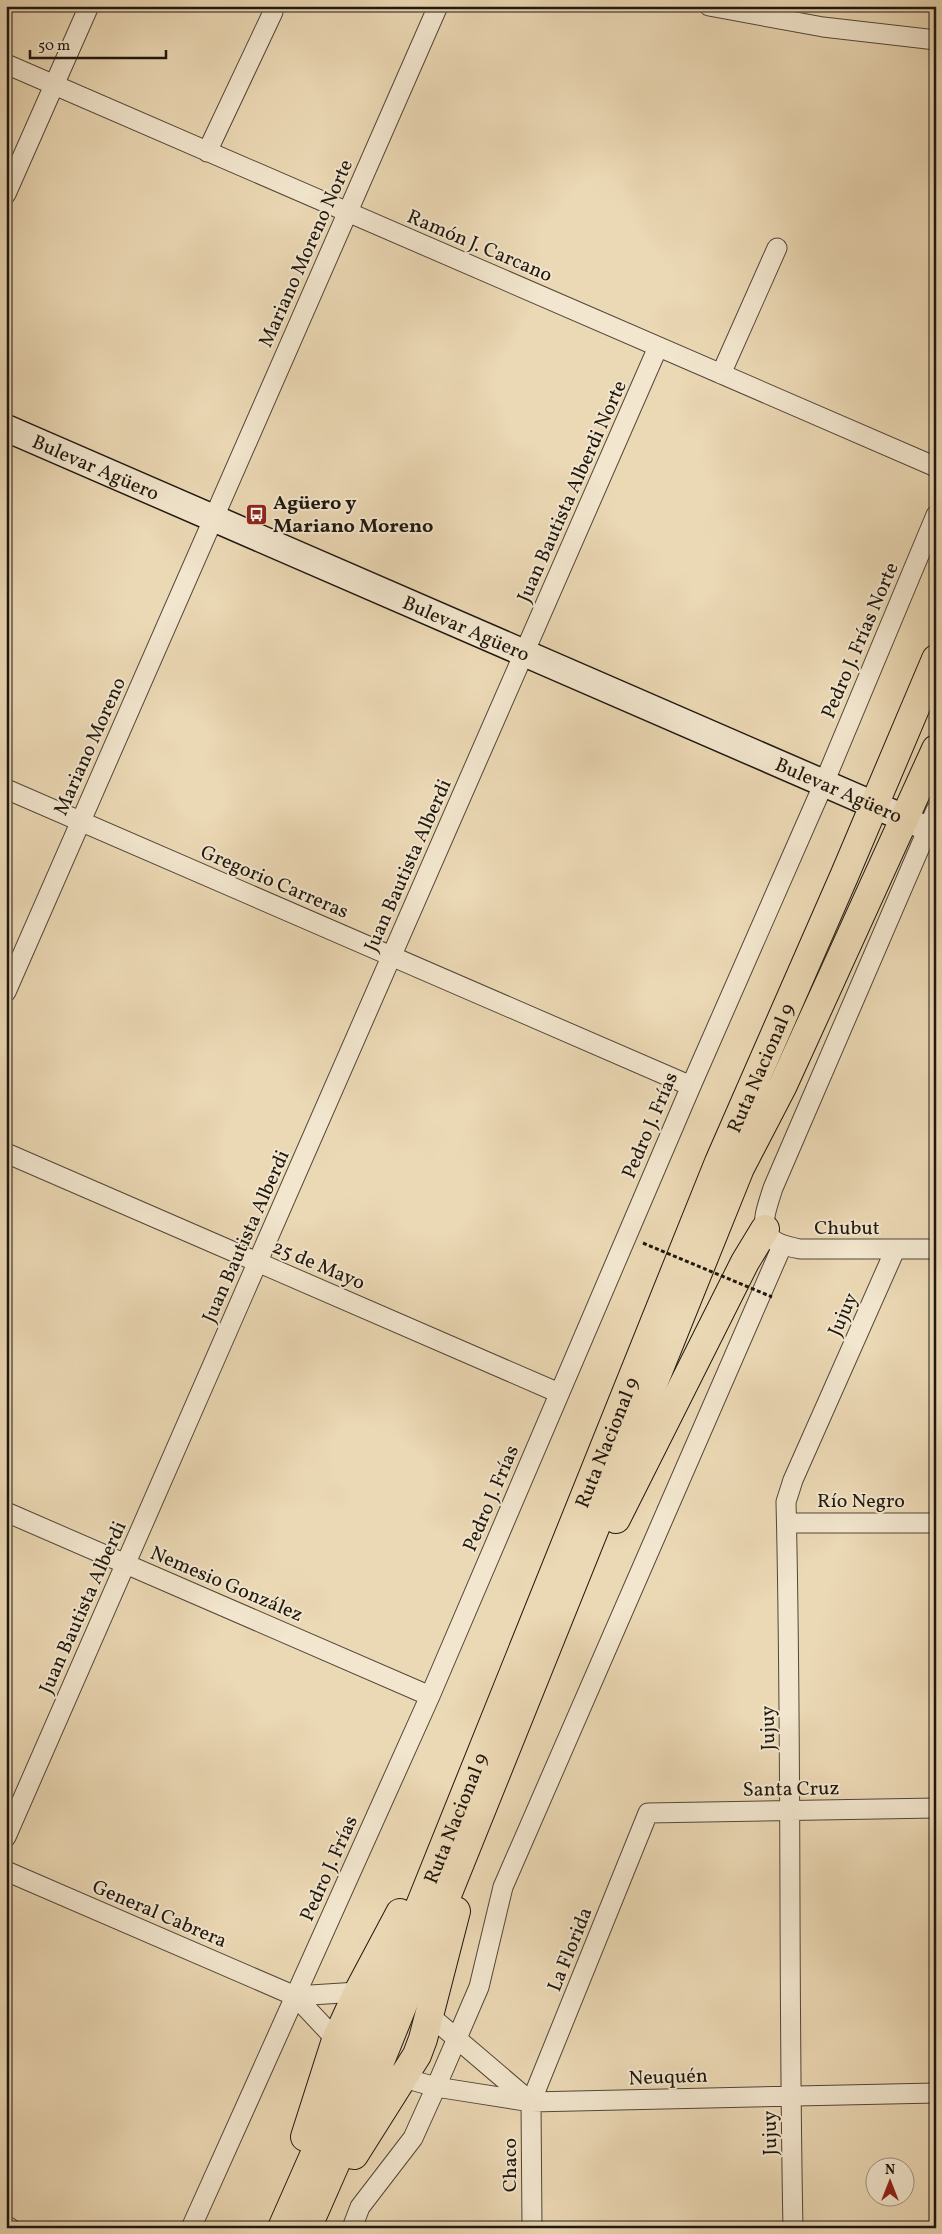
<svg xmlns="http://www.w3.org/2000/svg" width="942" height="2234" viewBox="0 0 942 2234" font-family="Vollkorn,serif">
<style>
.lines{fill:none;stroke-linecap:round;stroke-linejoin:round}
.minor-casing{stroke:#524738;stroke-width:21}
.tertiary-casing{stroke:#524738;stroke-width:26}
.secondary-casing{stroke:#1f170e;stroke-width:29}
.trunk-casing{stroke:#1f170e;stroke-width:30}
.minor{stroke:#f2e6ce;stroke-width:19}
.tertiary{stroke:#f2e6ce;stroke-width:24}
.secondary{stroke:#f2e6ce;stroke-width:26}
.trunk{stroke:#ebd8b4;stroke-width:28}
.path-bridge{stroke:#1f170e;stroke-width:3;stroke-dasharray:4 2.5;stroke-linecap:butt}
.labels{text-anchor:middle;stroke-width:4;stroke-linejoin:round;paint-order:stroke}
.street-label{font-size:20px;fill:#1f170e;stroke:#f2e6ce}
.poi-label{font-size:20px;font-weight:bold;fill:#1f170e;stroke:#f2e6ce;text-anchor:start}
</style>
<rect width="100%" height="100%" fill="#ebd8b4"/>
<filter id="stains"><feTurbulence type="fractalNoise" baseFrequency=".004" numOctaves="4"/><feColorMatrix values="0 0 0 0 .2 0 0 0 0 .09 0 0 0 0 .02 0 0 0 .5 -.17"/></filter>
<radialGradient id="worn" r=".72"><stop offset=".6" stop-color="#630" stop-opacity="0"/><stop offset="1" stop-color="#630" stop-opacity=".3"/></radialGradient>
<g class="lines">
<defs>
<path id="minor" d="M709,6L823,27L936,40
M6,64L936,467
M207,152L273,12
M6,194L89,6
M721,374L777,248
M6,789L691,1086
M936,810L773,1188C761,1225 755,1241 800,1249H936
M6,992L438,6
M6,1153L559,1393
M6,1512L430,1696
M787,1523H936
M6,1837L658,347
M6,1871L295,1996L343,2047
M295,1996L358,1992
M429,2015L531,2102
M393,2075L436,2087L531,2102L936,2093
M6,2226L10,2228
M191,2228L430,1696L691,1086L824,783L936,515
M352,2228L360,2207L413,2138L436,2087L479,1987L503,1887L782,1246
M532,2228L531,2102L648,1813L936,1808
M793,2228C788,1986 792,1744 786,1502L793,1480L895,1250"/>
<path id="tertiary" d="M904,818L936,833"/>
<g id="secondary">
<path id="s1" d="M6,428L904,818"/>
</g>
<g id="trunk">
<path d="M616,1519L745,1262L765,1229"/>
<path d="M305,2137L336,2040L358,1992L400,1913"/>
<path d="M354,2155L417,2055L423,2039L456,1911"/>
<path id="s2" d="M282,2228L357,2058L403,1948L719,1162L845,874L936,659"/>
<path d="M307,2228L377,2069L740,1168L783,1085L936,749"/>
</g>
</defs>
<!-- minor casing -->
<use href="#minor" class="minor-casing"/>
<!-- tertiary casing -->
<use href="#tertiary" class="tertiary-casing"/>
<!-- secondary casing -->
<use href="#secondary" class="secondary-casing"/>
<!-- trunk casing -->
<use href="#trunk" class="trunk-casing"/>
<!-- minor -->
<use href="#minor" class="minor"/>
<!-- tertiary -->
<use href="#tertiary" class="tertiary"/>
<!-- secondary -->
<use href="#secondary" class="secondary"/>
<!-- trunk -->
<use href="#trunk" class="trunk"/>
<!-- path-bridge -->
<path class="path-bridge" d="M643,1243L772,1297"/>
</g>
<!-- icons -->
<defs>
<symbol id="bus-square" viewBox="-11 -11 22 22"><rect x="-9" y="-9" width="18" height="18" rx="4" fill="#8f2418" stroke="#f2e6ce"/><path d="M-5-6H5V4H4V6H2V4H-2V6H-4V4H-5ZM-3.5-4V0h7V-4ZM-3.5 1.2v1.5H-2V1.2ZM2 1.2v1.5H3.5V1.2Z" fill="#fff"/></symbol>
</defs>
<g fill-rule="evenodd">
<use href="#bus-square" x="244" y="502" width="25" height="25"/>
</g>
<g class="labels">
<!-- street labels -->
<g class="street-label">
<text transform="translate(480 245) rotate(23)" y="7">Ramón J. Carcano</text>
<text transform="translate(305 253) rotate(-66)" y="7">Mariano Moreno Norte</text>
<text dy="7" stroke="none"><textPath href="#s1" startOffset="98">Bulevar Agüero</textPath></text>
<text transform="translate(571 491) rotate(-66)" y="7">Juan Bautista Alberdi Norte</text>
<text dy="7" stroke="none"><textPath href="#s1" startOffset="502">Bulevar Agüero</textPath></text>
<text transform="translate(859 640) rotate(-67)" y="7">Pedro J. Frías Norte</text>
<text transform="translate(89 746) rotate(-66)" y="7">Mariano Moreno</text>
<text dy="7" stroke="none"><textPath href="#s1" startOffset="908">Bulevar Agüero</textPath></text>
<text transform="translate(407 865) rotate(-66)" y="7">Juan Bautista Alberdi</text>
<text transform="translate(275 881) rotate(23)" y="7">Gregorio Carreras</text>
<text dy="7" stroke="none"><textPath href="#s2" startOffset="1255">Ruta Nacional 9</textPath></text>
<text transform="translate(649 1125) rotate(-67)" y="7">Pedro J. Frías</text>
<text x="847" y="1234">Chubut</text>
<text transform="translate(245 1236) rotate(-66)" y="7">Juan Bautista Alberdi</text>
<text transform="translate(319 1264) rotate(23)" y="7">25 de Mayo</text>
<text transform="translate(842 1314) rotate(-66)" y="7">Jujuy</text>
<text dy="7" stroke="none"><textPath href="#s2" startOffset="850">Ruta Nacional 9</textPath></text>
<text transform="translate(490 1498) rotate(-67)" y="7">Pedro J. Frías</text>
<text x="861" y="1507">Río Negro</text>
<text transform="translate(227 1583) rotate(23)" y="7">Nemesio González</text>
<text transform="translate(82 1607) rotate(-66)" y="7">Juan Bautista Alberdi</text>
<text transform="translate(767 1728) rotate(-91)" y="7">Jujuy</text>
<text transform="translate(791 1788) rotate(-1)" y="7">Santa Cruz</text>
<text dy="7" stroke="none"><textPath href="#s2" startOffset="445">Ruta Nacional 9</textPath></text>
<text transform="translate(328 1868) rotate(-66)" y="7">Pedro J. Frías</text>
<text transform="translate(160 1913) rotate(23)" y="7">General Cabrera</text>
<text transform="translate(569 1949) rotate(-68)" y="7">La Florida</text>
<text transform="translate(668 2076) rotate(-2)" y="7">Neuquén</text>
<text transform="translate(769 2133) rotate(-91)" y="7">Jujuy</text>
<text transform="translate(509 2165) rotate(-90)" y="7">Chaco</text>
</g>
<!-- poi labels -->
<g class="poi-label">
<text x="273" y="509">Agüero y<tspan x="273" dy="23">Mariano Moreno</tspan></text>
</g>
</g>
<!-- margin -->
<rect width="942" height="2234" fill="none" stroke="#ebd8b4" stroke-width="25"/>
<rect x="8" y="8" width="927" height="2219" fill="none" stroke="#1f170e" stroke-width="2.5"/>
<rect x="12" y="12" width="917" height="2209" fill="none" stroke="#1f170e"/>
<!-- north arrow -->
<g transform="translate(890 2182)"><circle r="24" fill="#f2e6ce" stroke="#9e9381"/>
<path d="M0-4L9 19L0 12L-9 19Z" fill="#8f2418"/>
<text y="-8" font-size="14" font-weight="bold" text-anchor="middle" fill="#1f170e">N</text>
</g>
<!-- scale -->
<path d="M30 50v8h136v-8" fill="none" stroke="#1f170e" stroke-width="2.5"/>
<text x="38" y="50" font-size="15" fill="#1f170e" stroke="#f2e6ce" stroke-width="4" paint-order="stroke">50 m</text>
<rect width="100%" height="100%" filter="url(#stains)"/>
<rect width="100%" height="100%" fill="url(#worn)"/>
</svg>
